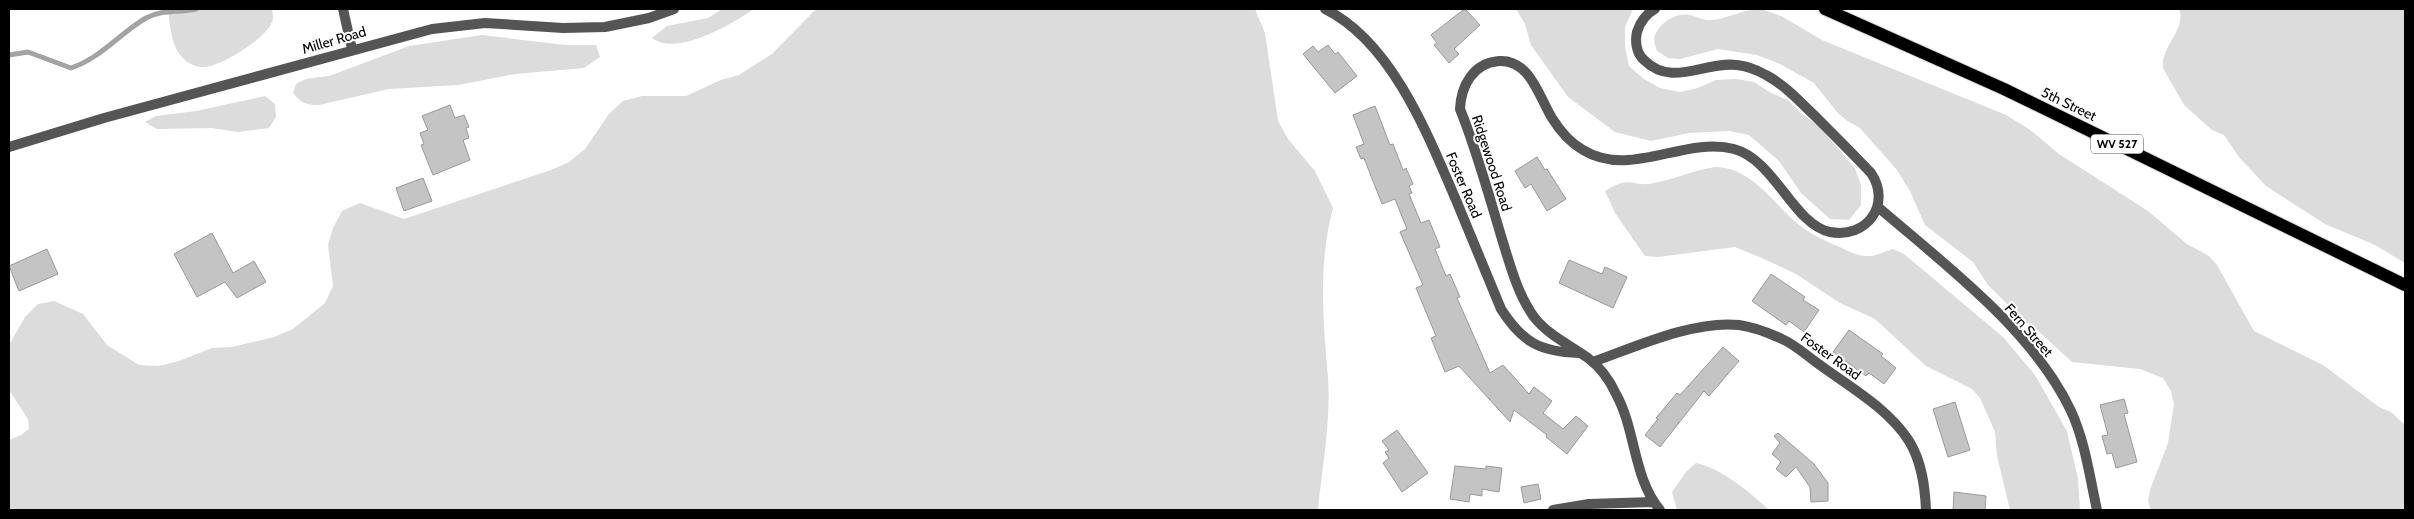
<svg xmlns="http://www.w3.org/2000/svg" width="2414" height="519" viewBox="0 0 2414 519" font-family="Cabin,sans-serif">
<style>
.green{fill:#dcdcdc}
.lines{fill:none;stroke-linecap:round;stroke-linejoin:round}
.stream{stroke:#a3a3a3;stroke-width:5}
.building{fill:#c4c4c4;stroke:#999}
.primary-casing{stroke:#dbdbdb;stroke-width:14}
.street{stroke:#555;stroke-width:10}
.primary{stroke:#000;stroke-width:12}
.labels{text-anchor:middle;stroke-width:4;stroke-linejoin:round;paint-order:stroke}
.shield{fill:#fff;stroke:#4c4c4c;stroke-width:1}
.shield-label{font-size:12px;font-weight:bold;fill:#000}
.street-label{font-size:14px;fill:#000;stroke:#fff}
</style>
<rect width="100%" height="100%" fill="#fff"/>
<!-- green -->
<path class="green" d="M168,9H272C273,14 274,19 271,24C263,40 223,65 205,67C199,68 188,64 184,59C171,48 170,24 168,9Z
M722,9H754C732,24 677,57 652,38L667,26L708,18Z
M816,9H1255L1265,33L1278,121L1288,139L1315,171L1333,208C1318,263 1323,322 1328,378C1331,422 1322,467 1318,510H9V440L21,435L29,429L28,419L9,390V345L25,317L38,304L54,301L83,314L107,345L139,365L159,366L179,361L212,348L232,347L274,337L293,329L325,303L333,286L328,245L333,228L342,211L360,203L404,219L551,170L569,162L585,149L609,114L623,101L642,96H686L721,80L739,75L772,54Z
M1516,9H1633L1625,27V47L1629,66L1644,79L1660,88L1680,92L1698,88L1716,80L1736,79L1754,82L1771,93L1788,100L1802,114L1818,125L1855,168L1861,185V205L1849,220L1830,219L1801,193L1779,161L1749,135L1729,131L1689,133L1651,141L1615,132L1568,97L1531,45L1525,24Z
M1761,9L1781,16L1822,40L2006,115L2029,129L2059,154L2148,211L2187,244L2209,256L2217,265L2254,331L2323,365L2379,407L2391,412L2405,425V510H2151L2148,501L2150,490L2168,443L2174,404L2171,391L2163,378L2140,369L2072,362L2035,328L2024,321L1988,285L1973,262L1925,225L1910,191L1897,170L1860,128L1846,120L1837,112L1814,83L1780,64L1757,55L1718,49L1680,59L1668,58L1657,51C1656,48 1654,43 1654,40C1656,25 1675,12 1689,15C1697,16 1703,21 1712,20C1728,19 1742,9 1761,9Z
M2179,9H2405V263L2375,245L2325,224L2266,186L2239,157L2224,135L2212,130L2184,105L2163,68C2160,47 2187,29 2179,9Z
M482,35L565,45H596L600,57L584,68L515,74L458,85L389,89L319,105C306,105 301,103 293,93L296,84C311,75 317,79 332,75L409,46Z
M265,96L275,104L276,117L269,128L238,132L212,128L157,129L145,122L156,116L196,111Z
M1715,167C1746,167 1767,194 1787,214C1802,230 1822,240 1842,248C1850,252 1858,256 1867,256C1875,257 1885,251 1893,249L1904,254L2003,337L2035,375L2067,431L2078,479L2080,510H2010L1997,456L1995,432L1980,398L1972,389L1926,366L1875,319L1840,303L1796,274L1762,258L1735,247L1658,257L1645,256L1615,213L1605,191C1631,174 1632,188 1654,183C1675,179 1694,170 1715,167Z
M1696,463C1721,468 1751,493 1769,510H1677L1672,492L1686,472Z"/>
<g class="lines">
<!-- stream -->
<path class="stream" d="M9,55L28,52L71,68C101,58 120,33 146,18C162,9 180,13 196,9"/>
</g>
<!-- building -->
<path class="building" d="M1463,10H1466L1480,25L1454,49L1459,54L1449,63L1434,45L1437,43L1431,35Z
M1328,45L1335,54L1338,52L1357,76L1335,93L1303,54L1313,46L1318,52Z
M450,105L455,118L464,115L469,127L466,128L469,138L463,140L470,160L433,175L421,145L424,144L420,133L428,130L422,116Z
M1375,106L1390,145L1393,144L1403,170L1406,168L1413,184L1409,186L1412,193L1409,194L1421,223L1429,220L1440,247L1435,249L1446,276L1450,274L1460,297L1457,298L1490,373L1503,365L1529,394L1534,387L1552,401L1543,413L1563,429L1576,416L1588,426L1567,454L1546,437L1547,435L1514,410L1510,422L1459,366L1445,372L1431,338L1436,336L1416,288L1423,285L1400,232L1407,229L1395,199L1382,204L1364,158L1361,159L1356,147L1364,144L1353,115Z
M1537,157L1545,170L1547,169L1566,199L1547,211L1531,184L1525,188L1515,171Z
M423,178L432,201L404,211L396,188Z
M212,233L233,273L254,261L266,282L237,298L225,282L197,297L174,254Z
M47,249L58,274L19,291L9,266Z
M1569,260L1602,274L1605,267L1627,277L1613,308L1559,283Z
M1771,274L1805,297L1803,300L1819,310L1804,332L1789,321L1786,325L1752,301Z
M1849,330L1883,354L1881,356L1896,368L1884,384L1869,373L1866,376L1833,352Z
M1723,347L1739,361L1709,396L1704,391L1660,447L1645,435L1658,419L1656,418L1677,393L1680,395Z
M2124,399L2128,413L2124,414L2137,462L2116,468L2112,453L2107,454L2102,436L2108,435L2100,405Z
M1955,402L1970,450L1948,457L1933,409Z
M1397,430L1428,473L1402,492L1383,463L1389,458L1385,452L1389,450L1382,441Z
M1778,433L1814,464L1828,483V501L1811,502L1810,487L1796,467L1786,477L1776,469L1781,462L1772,454L1780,443L1774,436Z
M1455,466L1486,469V466L1502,468L1499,492L1482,489V496L1470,494L1469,502L1450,499Z
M1538,484L1541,499L1524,503L1521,487Z
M1954,492L1986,496L1985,510H1953Z"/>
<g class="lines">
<defs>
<path id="primary" d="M1825,9L2004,89L2405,285"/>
</defs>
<!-- primary casing -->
<use href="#primary" class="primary-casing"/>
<!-- street -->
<path class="street" d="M343,9L352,49
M1325,9C1392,42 1428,135 1456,200C1471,236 1486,272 1501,309C1522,342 1540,352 1579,353
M1655,9C1646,14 1640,22 1637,32C1635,41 1636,53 1644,60C1672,88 1704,61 1737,65C1747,66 1757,70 1766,75C1785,85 1800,102 1815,116C1834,135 1853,154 1871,173C1892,204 1867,239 1830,232C1793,224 1775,160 1734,149C1684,136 1631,179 1583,150C1569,142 1560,131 1552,118C1539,97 1530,59 1499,61C1473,63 1461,86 1460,109C1477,151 1489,196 1502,239C1510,265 1518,295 1534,317C1548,335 1570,345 1588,358C1600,367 1610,381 1616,394C1636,430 1633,478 1660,510
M9,147L104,118L432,29L485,23L563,28L605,27L649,18L674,9
M1878,207C1944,264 2033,330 2071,411C2085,441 2090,478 2097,510
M1593,362C1635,347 1694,320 1739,325C1754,327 1769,333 1782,339C1796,345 1808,357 1820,365C1850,387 1889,409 1909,441C1922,462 1925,487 1926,510
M1553,510L1589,504L1653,502"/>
<!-- primary -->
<use href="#primary" class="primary"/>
</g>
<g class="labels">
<!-- shield labels -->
<rect class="shield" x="2091" y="134.5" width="52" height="19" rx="4"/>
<g class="shield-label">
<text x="2117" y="148">WV 527</text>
</g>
<!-- street labels -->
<g class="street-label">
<text transform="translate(334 40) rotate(-16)" y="5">Miller Road</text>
<text transform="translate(2069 104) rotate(26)" y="5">5th Street</text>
<text transform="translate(1492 163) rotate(72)" y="5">Ridgewood Road</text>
<text transform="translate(1464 185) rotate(67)" y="5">Foster Road</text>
<text transform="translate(2029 330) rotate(49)" y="5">Fern Street</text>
<text transform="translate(1831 356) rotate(36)" y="5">Foster Road</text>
</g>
</g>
<!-- border -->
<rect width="2414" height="519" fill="none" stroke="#000000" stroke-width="20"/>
</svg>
